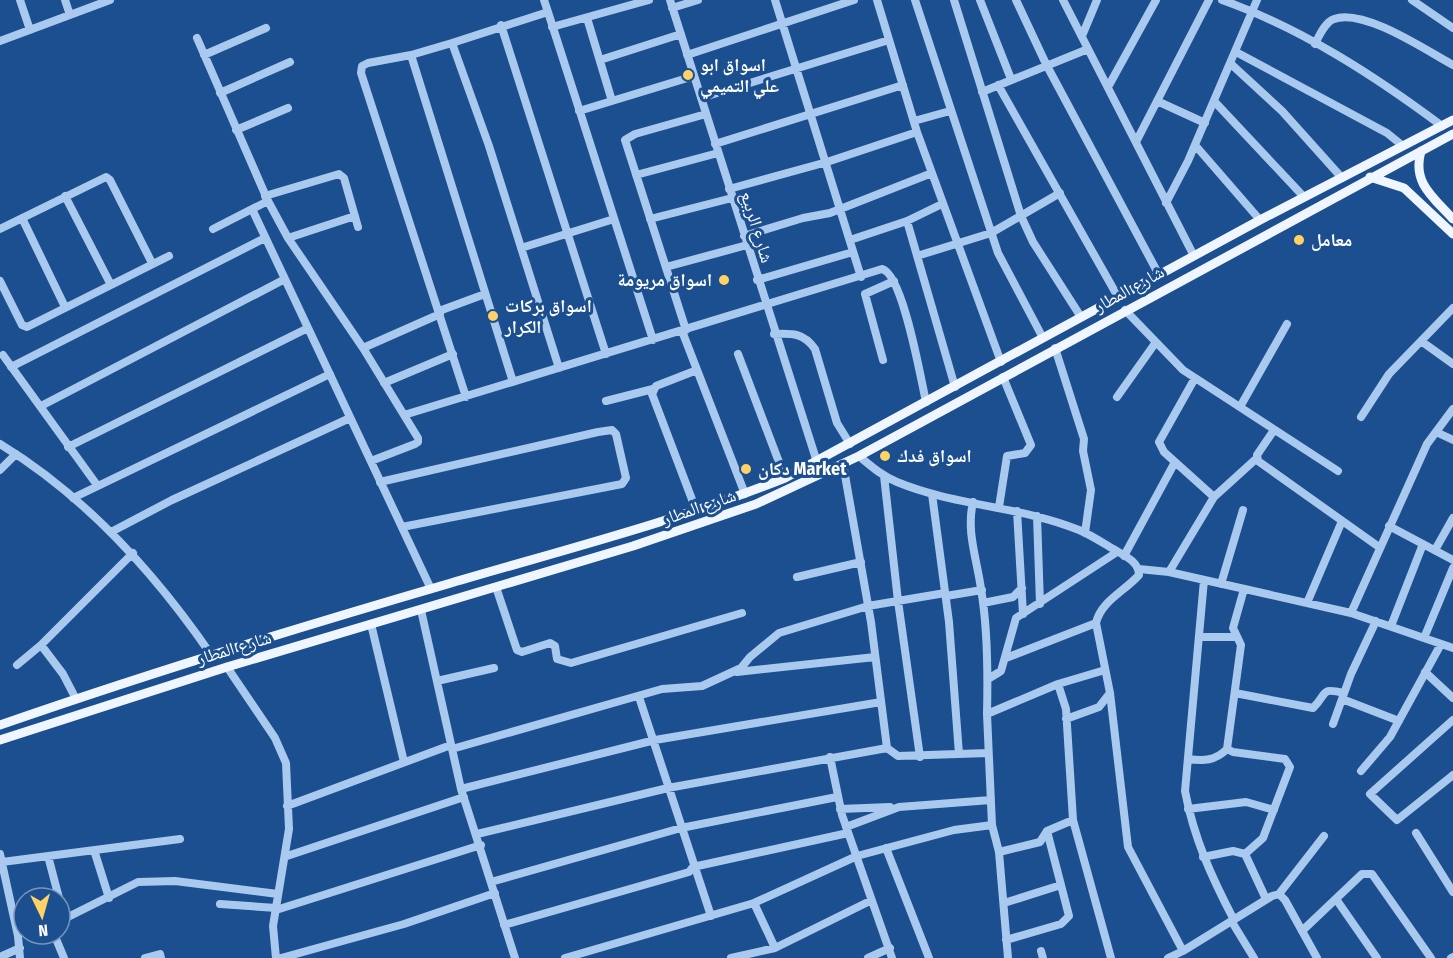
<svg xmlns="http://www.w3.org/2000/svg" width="1453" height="958" viewBox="0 0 1453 958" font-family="'Fira Sans Condensed','Noto Naskh Arabic',sans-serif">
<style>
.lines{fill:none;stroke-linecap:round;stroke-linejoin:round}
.minor{stroke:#a9c9ee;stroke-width:8}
.major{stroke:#f0f6ff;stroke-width:9}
.poi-dot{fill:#ffd166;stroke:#1b4f8f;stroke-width:2}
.labels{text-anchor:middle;stroke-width:6;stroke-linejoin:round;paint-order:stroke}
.poi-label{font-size:18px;font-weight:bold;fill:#fff;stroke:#1b4f8f;text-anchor:start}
.street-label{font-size:18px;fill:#fff;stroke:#1b4f8f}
</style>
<rect width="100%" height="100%" fill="#1b4f8f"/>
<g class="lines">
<!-- minor -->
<path class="minor" d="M20,0L30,30
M65,0L70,15
M544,0L548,12L452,43L489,146L559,368
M670,0L817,462
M775,0L861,277
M877,0L917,132L1001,362
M915,0L998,253L1043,338
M954,0L1021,216L1033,242L1081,317
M980,0L1011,79
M1016,0L1046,64L1159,275
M1063,0L1194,256
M1222,0C1301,28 1375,76 1442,126
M1412,0L1453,28
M672,8L698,0
M548,12L653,340
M587,18L612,101
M501,25L606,354
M552,27L649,0
M1082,36L1097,0
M197,38L268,201L288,238L363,348L418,438V442L415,444L371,461
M0,41L110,0
M452,43L411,55L368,63L362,66L361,73L466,397
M1315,44C1319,36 1325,22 1334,19C1364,8 1427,51 1453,65
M1236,52L1387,133L1403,146
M204,55L266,28
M411,55L513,382
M687,55L854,0
M600,60L681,34
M1231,64L1282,111L1342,178
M998,85L1118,297
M1108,87L1156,0
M982,92L1088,49
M220,93L290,62
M701,98L889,40
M1157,101L1205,123
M1214,101L1304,197
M579,111L694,76
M914,121L950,111
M236,130L288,108
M1136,142L1209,0
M715,144L903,85
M1195,145L1260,220
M636,175L718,153
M729,189L827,162L917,132
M65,196L111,285
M265,196L339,174L344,178L358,227
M1166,203L1188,161L1257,0
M252,209L431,589
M22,218L65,307
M650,219L732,198
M907,221L955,387
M0,229L106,177L110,180L152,263
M213,229L268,201
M744,236L803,218L830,213L932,173
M288,238L355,216
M850,240L907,221L942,204
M521,248L614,219
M917,256L991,233L1060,193
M666,267L747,245
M757,280L853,252
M0,281L22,325L27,327L169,256
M1125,310L1183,370L1338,471
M439,311L485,294
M686,330L625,140L635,134L706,114
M682,331L745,494
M774,334C792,333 804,333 815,349L837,423L850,444
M1421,341L1453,364
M363,348L440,314
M1055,348L1084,439L1083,451L1091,490L1085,533
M738,354L785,478
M3,355L97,485
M883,360L865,294L894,281
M11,367L265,238
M1195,378L1159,442L1164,452L1214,497
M384,383L453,354
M1117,397L1156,342
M606,401L653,389
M41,406L285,279
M1240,407L1287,324
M404,415L882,269C903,274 921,380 926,402
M1361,417L1389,374L1453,308
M1274,430L1257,455L1258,461L1379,547
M1436,432L1453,440
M0,444C87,497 155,573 212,656
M68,447L308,328
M859,456C871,466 882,476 897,482C955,506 1020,506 1079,530C1091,535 1103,543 1115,550C1125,556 1139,562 1139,575C1125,591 1101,601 1096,623L1110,693L1128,847L1183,951L1272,896L1279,894L1285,900L1317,958
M843,464L871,622L887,748L898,756L988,753
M0,470L16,454
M884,476L898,601L920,757
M380,482L598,432L612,430L616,434L626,478L622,484L402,527
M932,494L949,622L959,754
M73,498L330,374
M973,502C966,532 977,559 981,589C988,629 988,673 987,714
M999,507L1007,456L1025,453L1031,445L1003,377
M696,510L652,394L656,386L697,370
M1017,511L1023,614
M1037,516L1040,604
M1389,526L1453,560
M111,532L172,500L350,418
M1435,550L1453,518
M1124,556L1175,462
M1139,569L1169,572L1351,613L1453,648
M1169,572L1214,497L1257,458
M797,577L861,562
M1204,580L1185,791C1194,839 1212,878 1234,920
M1221,584L1243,510
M496,587L517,650L522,652L550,643L555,646L557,659L571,663L742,613
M1244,589L1233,628L1241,645L1227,749L1233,752L1285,759L1290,767L1263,838L1245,854
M946,596L982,590
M983,603L1013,597L1022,588
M1307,603L1342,521
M421,610L461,789L515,958
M1351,613L1427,444L1453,409
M371,624L404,762
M1391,626L1423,544
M1199,637H1237
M1424,638L1453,568
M41,645L63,674L76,699
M1006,658L1096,623
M17,665L41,645L133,553
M227,667L275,738L286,763L289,829L273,926L276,958
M737,672L875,657
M1425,672L1453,698
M988,679L1001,671L1016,618L1117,552
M437,681L494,668
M1058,684L1066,709L1073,820L1111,958
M1235,693L1313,708C1328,694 1319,687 1344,693
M639,697L711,916
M1342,699L1399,721
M1066,719L1099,707L1110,693
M1453,720L1370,794L1397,820L1453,775
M1333,724L1351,674L1376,621
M452,749L662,689L702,686L741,668L750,657L779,633L868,606L945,593
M830,757L842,815L892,958
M1188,759C1204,761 1215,761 1227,749
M1361,771L1390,737L1441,644
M461,789L655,740L881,702
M287,806L451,745
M840,809L890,807
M1188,809L1246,802L1274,810
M846,827L899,807L991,800
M1416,833L1453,892
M477,834L668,788L887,748
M886,848L929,958
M94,850L109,898
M999,852L1040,842L1047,831L1073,820
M0,854L18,936L20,958
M48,856L59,898
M287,856L464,797
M1203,857L1233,851L1245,854L1266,899
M2,862L180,839
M491,882L681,828L837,797
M1279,894L1324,836
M1336,899L1377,958
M60,901L67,918
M754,903L775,948
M1004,903L1061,885
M220,904L276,908
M276,910L481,845
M60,921L138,882L175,881L278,894
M1232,922L1254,958
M504,925L689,872L693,867L848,833
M1302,931L1362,874H1372L1431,958
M54,934L64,958
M1006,940L1061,924L1069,916L1047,831
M1041,951L1043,958
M0,957L20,948
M145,958L160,954L161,958
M281,958L404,924L495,893
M565,958L754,903L857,856L954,830L992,825
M731,958L775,948L870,901
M868,958L890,948
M1008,958L999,852L992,825L987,714L1058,684L1105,670
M1168,958L1183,951
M1451,958L1453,957"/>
<!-- major -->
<path class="major" d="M1421,151C1412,183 1433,197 1453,219
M1370,177L1404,188L1453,234
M0,725C149,673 300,627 451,583C563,550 677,521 785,478L1260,220L1453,120
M0,740L227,667L633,546L756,504L859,456L1453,134"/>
</g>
<!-- markers -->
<g class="poi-dot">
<circle cx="688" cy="75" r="6"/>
<circle cx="1299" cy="240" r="6"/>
<circle cx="724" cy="280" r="6"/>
<circle cx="493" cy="316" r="6"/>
<circle cx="885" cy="456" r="6"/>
<circle cx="746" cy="469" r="6"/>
</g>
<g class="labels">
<!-- poi labels -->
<g class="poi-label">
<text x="700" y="71">اسواق ابو<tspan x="700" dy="21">علي التميمي</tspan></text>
<text x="1311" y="246">معامل</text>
<text x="712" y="286" text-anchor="end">اسواق مريومة</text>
<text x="505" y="312">اسواق بركات<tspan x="505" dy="21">الكرار</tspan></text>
<text x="897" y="462">اسواق فدك</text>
<text x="758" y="475">دكان Market</text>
</g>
<!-- street labels -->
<g class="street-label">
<text transform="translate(757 227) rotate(73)" y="6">شارع الربيع</text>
<text transform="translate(1129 289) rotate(-29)" y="6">شارع المطار</text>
<text transform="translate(699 507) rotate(-19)" y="6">شارع المطار</text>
<text transform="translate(234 648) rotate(-17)" y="6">شارع المطار</text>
</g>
</g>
<!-- north arrow -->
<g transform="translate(42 916) rotate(175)"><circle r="28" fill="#1b4f8f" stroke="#7695bc" stroke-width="1.5"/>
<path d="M0-4.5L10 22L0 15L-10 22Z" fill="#ffd166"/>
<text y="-9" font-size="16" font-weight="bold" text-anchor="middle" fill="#ffffff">N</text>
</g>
</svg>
